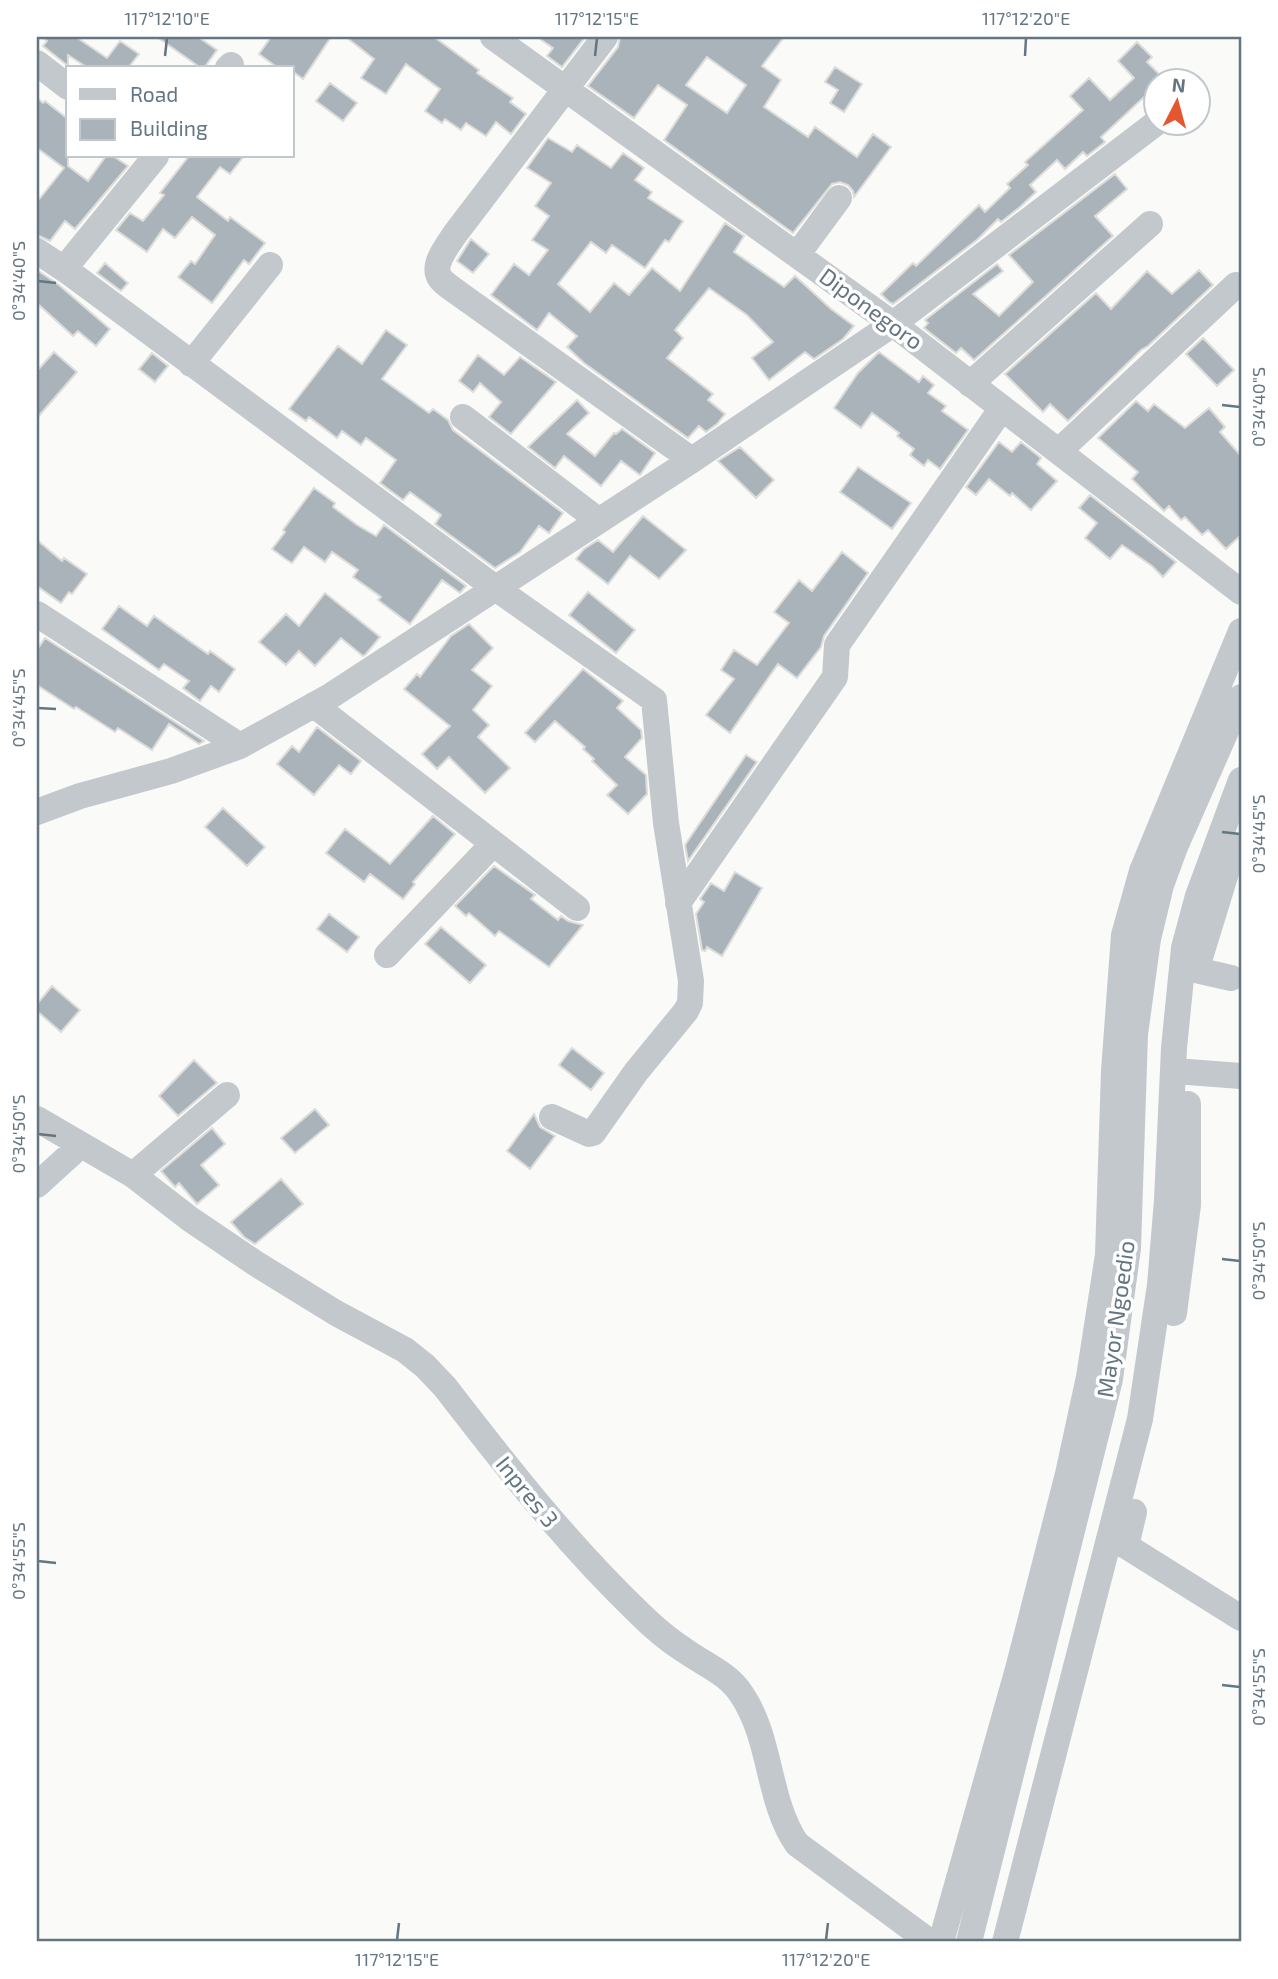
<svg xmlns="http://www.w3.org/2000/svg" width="1278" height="1979" viewBox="0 0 1278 1979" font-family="'Exo 2',sans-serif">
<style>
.building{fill:#aab3b9;stroke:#dcdcda;stroke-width:2;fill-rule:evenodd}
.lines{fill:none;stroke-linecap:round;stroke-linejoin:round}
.minor{stroke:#c3c8cc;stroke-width:26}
.ticks{fill:none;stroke:#657683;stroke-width:2.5}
.labels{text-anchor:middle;stroke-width:7;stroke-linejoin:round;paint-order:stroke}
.street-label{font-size:23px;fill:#657683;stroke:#fff}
.neatline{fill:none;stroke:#657683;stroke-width:2.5}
.ticks-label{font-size:18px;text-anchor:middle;fill:#657683}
</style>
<rect width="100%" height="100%" fill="#fafaf8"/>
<!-- building -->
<path class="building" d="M41,37H76L107,58L120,41L139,54L128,68H88L68,55V66L43,46L47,41Z
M157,37H198L217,50L204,68H201Z
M271,37H331L303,79L292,71V68H278L259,54Z
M346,37H434L479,70L477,73L513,98L510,102L526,114L511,134L496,122L486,136L466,123L461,130L445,119L442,123L425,111L440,89L406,64L386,94L361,78L374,59Z
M537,37H585L562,67L547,56L553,48Z
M620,37H784L762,66L781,80L764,107L808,137L815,127L857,157L873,134L891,147L854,197L853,191L848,185L840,182L832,184L793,233L664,140L687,105L658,85L634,118L588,86L618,47ZM707,57L746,85L727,113L686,85Z
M1137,42L1152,57L1147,62L1165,80H1156V108L1144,97L1101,137L1105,142L1087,156L1083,152L1065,169L1057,160L1030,185L1036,192L1020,207L1001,222L998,219L978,239L893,304L889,302L881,294L913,263L916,266L979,205L985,212L1010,188L1007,184L1028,165L1025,162L1083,110L1070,96L1089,78L1110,100L1134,78L1118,61Z
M835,67L862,84L844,112L830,103L838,90L825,82Z
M330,83L357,103L343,121L316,101Z
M37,98L43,103L45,101L68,119V166L88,181L106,156H113L128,166L75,229L65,221L50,241L37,235V202L64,168L37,148Z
M548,138L572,152L577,145L611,168L623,153L644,168L635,180L652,192L648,198L683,221L669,242L665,240L645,268L612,245L606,253L591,242L558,284L590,312L614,283L629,295L652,268L680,291L725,223L744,236L734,252L784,287L795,276L831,309L854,326L843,339L814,359L805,352L769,380L752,358L773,342L747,315L709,288L675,330L683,338L667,358L713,394L708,400L725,414L717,424L706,432L699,426L688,438L584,363L567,347L577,336L549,313L537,330L491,295L514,264L529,275L548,250L532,240L549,216L535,206L551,183L527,168Z
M189,156H244L230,174L220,167L197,197L228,221L230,217L265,243L249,264L244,260L212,303L178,277L191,261L195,264L215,235L192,217L175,238L163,229L147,252L116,230L130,213L143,221L164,195L160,193Z
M1115,174L1127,189L1095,216L1113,236L974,360L961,348L956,353L924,328L928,323L925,320L997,264L1003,271L973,294L999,316L1033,282L1009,255Z
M471,239L489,254L473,273L457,261Z
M105,263L128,283L121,291L97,273Z
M37,270L59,285L110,329L96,346L78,331L73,336L37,303Z
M1199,270L1213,285L1148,346L1141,350L1068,421L1050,404L1043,412L1005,374L1096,293L1111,309L1147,271L1172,294Z
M386,330L407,345L382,379L429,413L433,409L448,420L453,430L563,513L549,533L539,526L520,552L495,568L435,524L441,515L410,492L403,500L380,483L396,460L366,438L361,445L342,431L337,438L309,417L306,421L289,409L338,346L362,364Z
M1203,338L1234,370L1217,386L1186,354Z
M54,352L77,372L37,418V371Z
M879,352L919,382L923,376L934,385L928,393L946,406L942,411L968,430L940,469L928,460L924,466L910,455L914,449L897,436L899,433L872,413L861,428L834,408L858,373Z
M152,353L168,366L155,382L139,369Z
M478,355L504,375L520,357L556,382L511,434L489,417L501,402L480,383L473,392L459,381Z
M577,400L589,413L567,434L595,456L614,433L616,434L622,429L655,453L640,475L621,461L601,486L564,456L555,468L528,447Z
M1136,401L1148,411L1154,404L1185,428L1209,408L1225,427L1220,432L1241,456V535L1226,549L1208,530L1202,535L1185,517L1181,520L1169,506L1164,511L1132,479L1138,472L1098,438Z
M999,442L1012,452L1021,442L1041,458L1037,464L1057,481L1031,510L1012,493L1010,496L989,479L976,495L966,487Z
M740,447L774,480L756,498L718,461Z
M858,467L911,503L892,529L840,492Z
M314,488L335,503L333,507L357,525L376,536L384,525L466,586L460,593L442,580L410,624L378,600L381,597L353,577L358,570L332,552L325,562L304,547L292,563L287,560L272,549L285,532L283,530Z
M1090,495L1176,562L1163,577L1152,566L1122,545L1110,559L1085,538L1097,523L1079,508Z
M643,516L686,550L659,579L630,556L608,584L576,559L584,549L598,540L613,552Z
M37,540L62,561L64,558L87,574L72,594L69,592L61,603L37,586Z
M842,552L868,573L824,636L821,647L797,678L778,664L730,733L706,715L734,679L721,670L734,650L757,665L789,623L774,612L799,580L812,591Z
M588,592L635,630L616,653L569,615Z
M325,593L380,637L366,654L363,656L341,638L315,666L299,651L286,665L259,642L286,614L299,626Z
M119,606L147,626L154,616L208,654L210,651L235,669L219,692L211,686L200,701L183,688L189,681L164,664L159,670L102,629Z
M469,624L493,648L472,670L492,686L473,710L489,725L478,737L510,768L485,793L449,757L437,769L422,754L450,726L404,689L417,674L420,677L451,636Z
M45,638L204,741L199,744L169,724L152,750L118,728L115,732L76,707L74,709L37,685V650Z
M583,669L623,701L617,708L641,730L642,738L625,757L646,775L647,794L628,814L607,795L617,785L592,761L594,759L583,749L585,747L555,721L535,742L525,733Z
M317,727L361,761L351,774L339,765L314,795L277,764L292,746L299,752Z
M746,755L757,762L688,861L685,845Z
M223,808L265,847L247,866L205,827Z
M433,816L455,834L413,882L415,884L403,899L370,874L364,882L326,853L345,829L390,864Z
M494,866L535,895L531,899L558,920L561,916L568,921L583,925L549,967L499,931L495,936L469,913L466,916L455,906Z
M735,872L762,888L722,956L707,947L705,951L702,950L696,914L704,902L700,899L711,883L724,891Z
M329,914L359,937L347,952L317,929Z
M441,927L486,965L470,983L425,944Z
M52,986L80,1010L61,1032L37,1011V1004Z
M572,1048L604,1073L591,1090L559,1065Z
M194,1060L217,1083L178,1116L159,1096Z
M315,1109L329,1125L295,1153L281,1138Z
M534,1114L540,1127L555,1136L530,1169L507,1151Z
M212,1128L225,1144L201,1165L219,1185L197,1204L179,1183L175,1187L161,1171Z
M281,1179L303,1204L255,1244L244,1237L231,1222Z"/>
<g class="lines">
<!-- minor -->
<path class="minor" d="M493,37L893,324L1241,592
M605,37L455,234C448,245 431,265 440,278C444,284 453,289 458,293L692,460
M37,63L68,87
M228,68L231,65
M37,251L70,273L494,587L654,700L666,823L691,981L690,1003L686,1011L636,1072L593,1133L589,1134L552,1117
M797,255L839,198
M64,269L156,156
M191,364L270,265
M970,384L1150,224
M463,417L598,520
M1059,451L1236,285
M37,614L240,746
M314,705L577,908
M37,812L80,796L171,771L240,746L332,695L692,460L893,324L1156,123
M678,903L835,677L837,645L1002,408
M387,955L493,844
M1198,964L1234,847
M1196,970L1231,978
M1188,1072L1241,1076
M37,1119L133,1175L190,1219L255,1263L336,1313L405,1350L425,1366L445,1387C506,1466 567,1544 639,1613C653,1627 667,1639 684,1650C705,1665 728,1673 742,1695C772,1740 767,1800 797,1844L930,1942
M133,1175L227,1095
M37,1185L81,1145
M1174,1313L1188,1205V1104
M1134,1512L1126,1546L1241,1618
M941,1942L1018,1669L1068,1474L1089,1377L1108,1255L1114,1071L1124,935L1142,871L1241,631
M969,1942L1110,1379L1128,1248L1135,1034L1148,939L1161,885L1175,847L1241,697
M1005,1942L1140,1419L1160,1285L1167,1200L1174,1048L1184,948L1198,896L1241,780"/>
</g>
<!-- ticks -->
<path class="ticks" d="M165,56L167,38M595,56L597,38M1025,56L1026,38M38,281L56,283M1222,405L1240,407M38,708L56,709M1222,832L1240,834M38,1134L56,1136M1222,1259L1240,1261M38,1561L56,1563M1222,1685L1240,1687M397,1940L399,1923M826,1940L828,1923"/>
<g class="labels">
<!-- street labels -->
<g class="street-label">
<text transform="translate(871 309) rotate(36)" y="8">Diponegoro</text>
<text transform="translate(1116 1319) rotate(-82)" y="8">Mayor Ngoedio</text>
<text transform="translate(527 1492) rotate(51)" y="8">Inpres 3</text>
</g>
</g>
<!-- border -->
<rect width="1278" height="1979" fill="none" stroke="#ffffff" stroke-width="77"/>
<!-- legend -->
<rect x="66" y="66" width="228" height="91" fill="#ffffff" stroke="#c1c8cd" stroke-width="2"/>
<rect x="80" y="89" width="35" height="10" fill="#c3c8cc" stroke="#c1c8cd" stroke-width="2"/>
<text x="130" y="102" font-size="21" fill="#657683">Road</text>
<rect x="80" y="119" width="35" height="21" fill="#aab3b9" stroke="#c1c8cd" stroke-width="2"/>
<text x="130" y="136" font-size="21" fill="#657683">Building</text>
<!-- north arrow -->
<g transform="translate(1177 102) rotate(6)"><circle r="33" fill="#ffffff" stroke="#c1c8cd" stroke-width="2"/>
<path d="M0-5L12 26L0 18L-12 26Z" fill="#e4572e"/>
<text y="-10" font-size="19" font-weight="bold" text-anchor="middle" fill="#657683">N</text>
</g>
<rect x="38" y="38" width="1202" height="1902" class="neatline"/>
<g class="ticks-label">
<text x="167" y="25">117°12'10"E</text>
<text x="597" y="25">117°12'15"E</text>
<text x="1026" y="25">117°12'20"E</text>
<text transform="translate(19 281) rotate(-90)" y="6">0°34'40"S</text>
<text transform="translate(1259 407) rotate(-90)" y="6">0°34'40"S</text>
<text transform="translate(19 708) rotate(-90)" y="6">0°34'45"S</text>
<text transform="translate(1259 834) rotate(-90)" y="6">0°34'45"S</text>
<text transform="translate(19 1134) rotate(-90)" y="6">0°34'50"S</text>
<text transform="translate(1259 1261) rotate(-90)" y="6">0°34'50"S</text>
<text transform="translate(19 1561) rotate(-90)" y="6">0°34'55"S</text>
<text transform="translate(1259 1687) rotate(-90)" y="6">0°34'55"S</text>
<text x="397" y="1966">117°12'15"E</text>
<text x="826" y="1966">117°12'20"E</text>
</g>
</svg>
